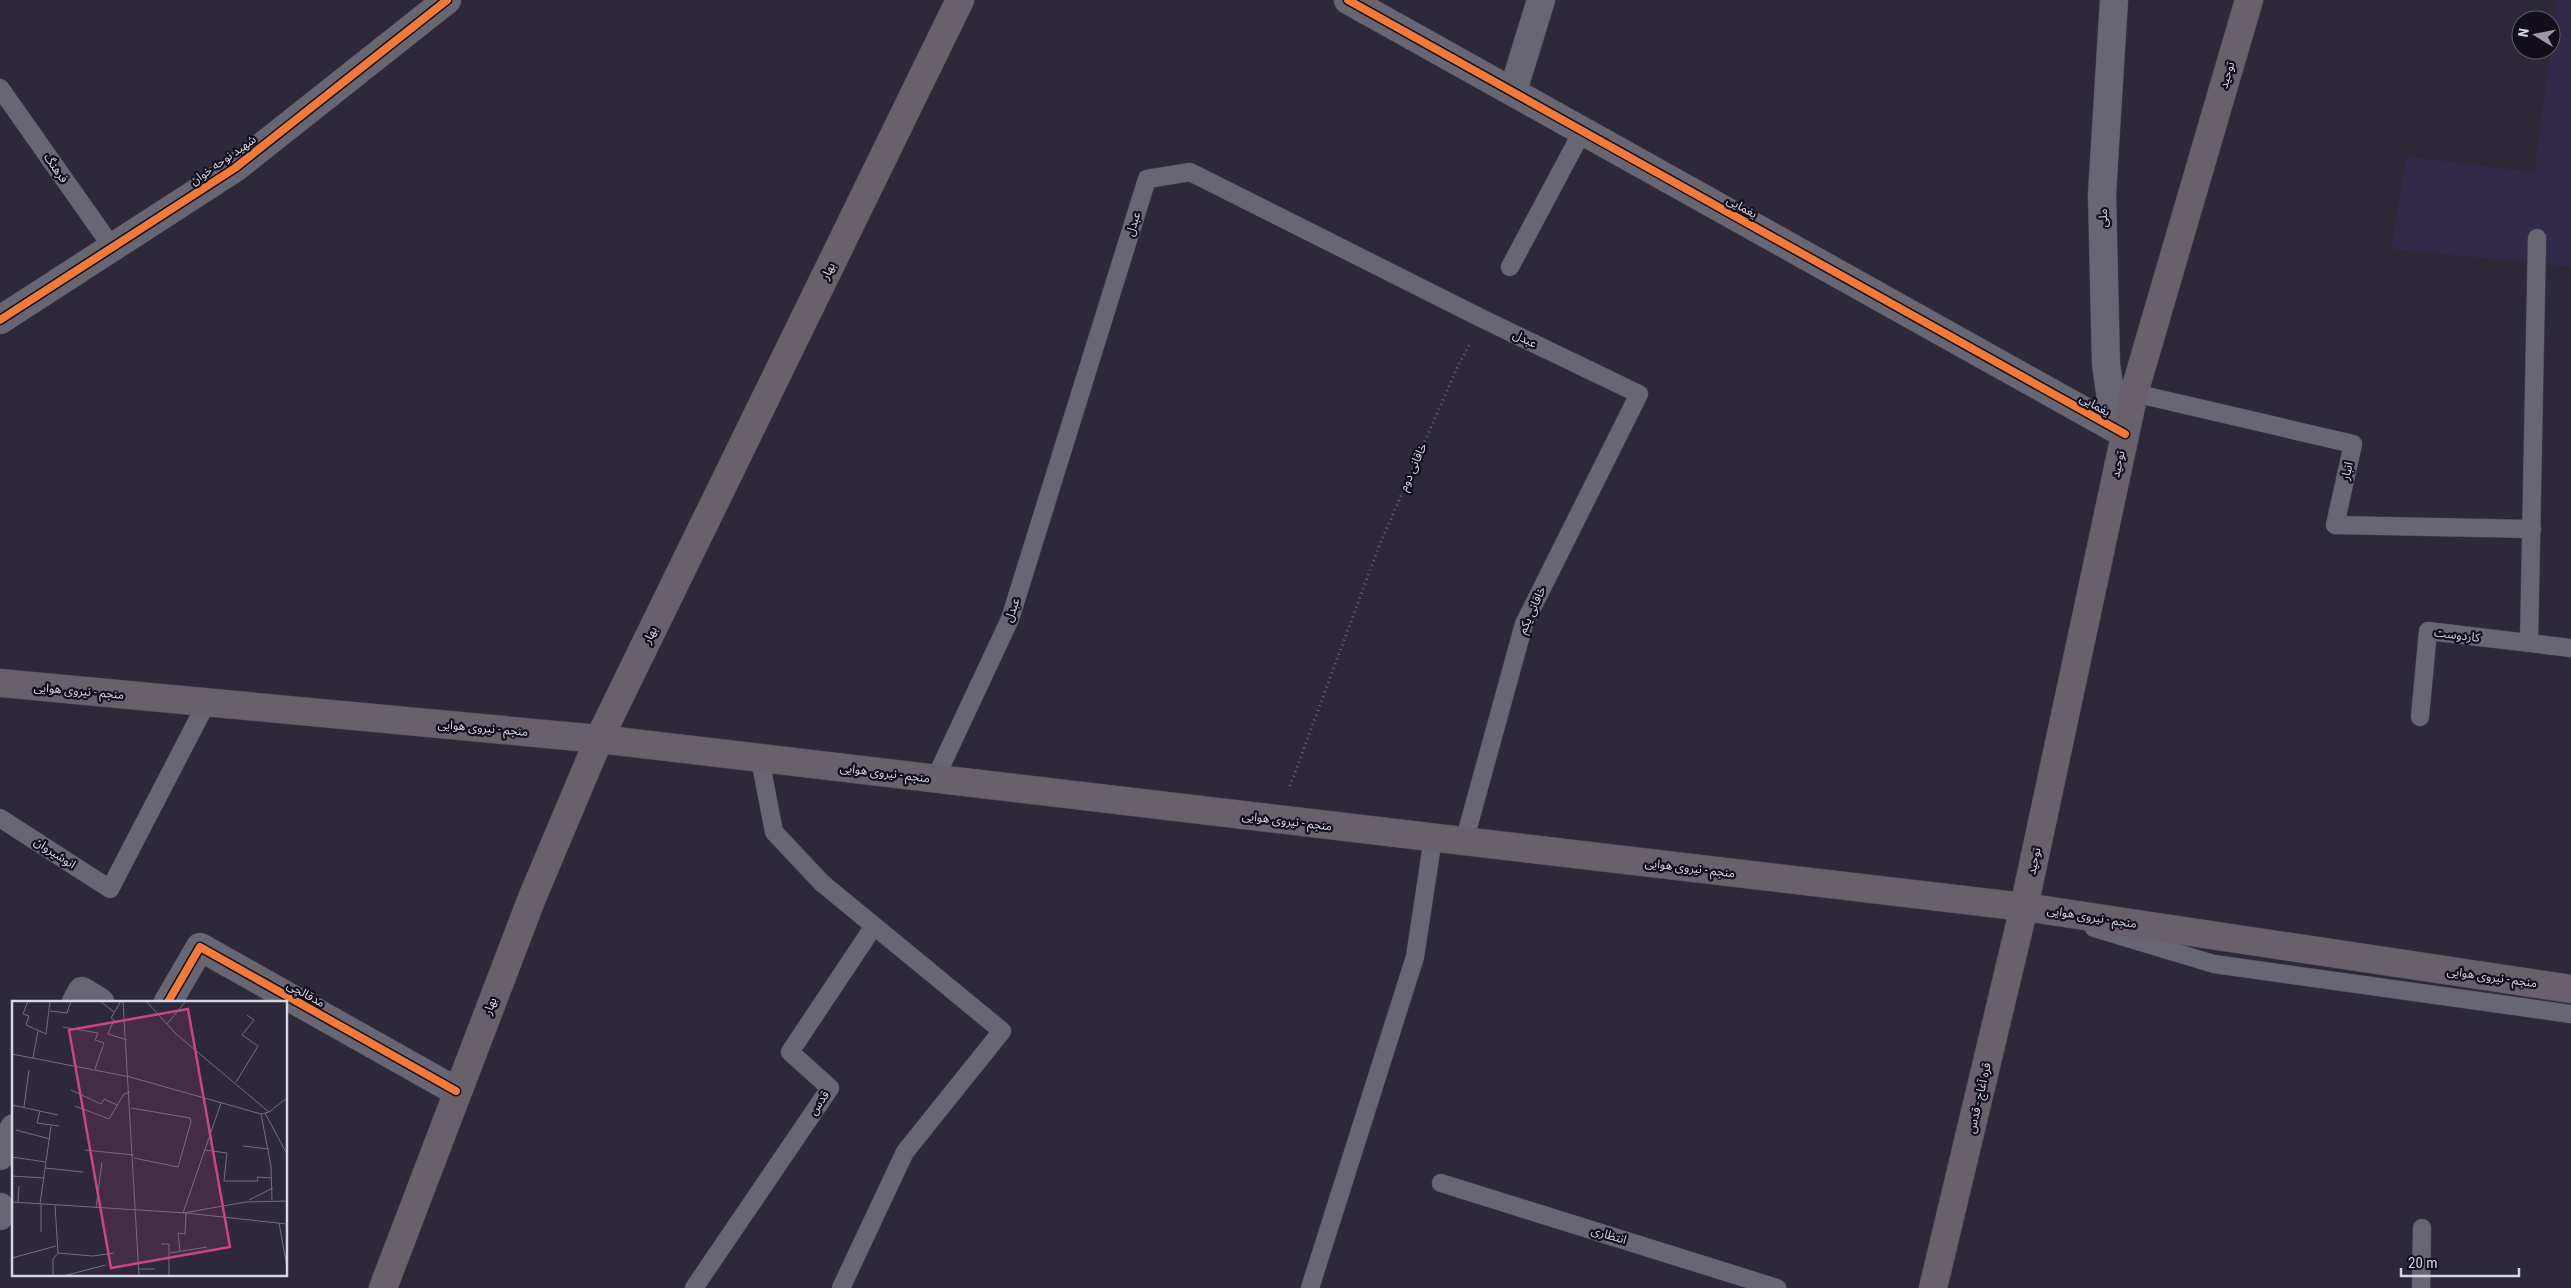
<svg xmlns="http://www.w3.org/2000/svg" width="2571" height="1288" viewBox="0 0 2571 1288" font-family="'Roboto Condensed','Noto Sans Arabic',sans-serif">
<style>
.built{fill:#312a48}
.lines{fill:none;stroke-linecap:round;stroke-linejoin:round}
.service-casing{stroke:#484553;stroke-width:19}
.minor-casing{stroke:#484553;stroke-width:29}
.primary-casing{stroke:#484553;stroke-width:29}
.path{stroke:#686571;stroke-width:3;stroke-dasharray:1 4;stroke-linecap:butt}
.service{stroke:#696674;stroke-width:18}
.minor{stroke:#696674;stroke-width:28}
.primary{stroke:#68606b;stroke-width:28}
.cycleway-casing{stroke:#120f1b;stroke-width:11}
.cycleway{stroke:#f17a3a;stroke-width:8}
.labels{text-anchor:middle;stroke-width:4.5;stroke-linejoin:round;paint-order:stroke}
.street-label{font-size:12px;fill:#d7d4e6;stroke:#120f1b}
.inset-road{fill:none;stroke:#716d7e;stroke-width:1}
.view{fill:#c7477e;fill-opacity:0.15;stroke:#c7477e;stroke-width:2.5}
.inset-edge{fill:none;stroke:#d7d4e6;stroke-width:2.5}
</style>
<rect width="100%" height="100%" fill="#2d2938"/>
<!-- built -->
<path class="built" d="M2557,0H2571V267L2391,249L2406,156L2534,172Z"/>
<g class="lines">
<defs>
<path id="service" d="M0,88L112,247
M1510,267L1583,130
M2134,393L2353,444L2335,525L2532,529
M2529,643L2537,238
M2420,717L2428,631L2571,648
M760,759L774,832L822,883L1002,1031L905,1152L841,1288
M935,779L1010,619L1147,179L1190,172L1483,319L1639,394L1524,624L1464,842
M0,818L110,889L207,702
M2094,928L2214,964L2571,1014
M1441,1183L1777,1288
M694,1288L830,1088L790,1052L874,926
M1310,1288L1415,957L1433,838
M2421,1288L2422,1228"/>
<path id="minor" d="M1348,0L2125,434
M2114,0L2102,194L2106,364L2111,399L2125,434
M1513,91L1541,0
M0,320L235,168L447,0
M76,1002L82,991L100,1002
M168,1002L200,947L456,1091
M0,1156L14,1128
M0,1207L2,1210L0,1216"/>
<path id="primary" d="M0,683L599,739L2024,907L2571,989
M383,1288L532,898L599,739L960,0
M1933,1288L2024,907L2134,393L2249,0"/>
</defs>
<!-- service casing -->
<use href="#service" class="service-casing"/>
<!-- minor casing -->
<use href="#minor" class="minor-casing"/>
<!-- primary casing -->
<use href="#primary" class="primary-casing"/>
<!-- path -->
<path class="path" d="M1290,786L1379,546L1457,368L1469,345"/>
<!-- service -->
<use href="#service" class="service"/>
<!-- minor -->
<use href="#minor" class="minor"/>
<!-- primary -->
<use href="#primary" class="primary"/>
<defs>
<path id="cycleway" d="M1348,0L2125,434
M0,320L235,168L447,0
M168,1002L200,947L456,1091"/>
</defs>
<!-- cycleway casing -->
<use href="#cycleway" class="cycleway-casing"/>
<!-- cycleway -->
<use href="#cycleway" class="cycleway"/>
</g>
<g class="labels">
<!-- street labels -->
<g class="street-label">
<text transform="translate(2227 75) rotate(-74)" y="4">توحید</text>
<text transform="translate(223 160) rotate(-35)" y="4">شهید نوحه خوان</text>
<text transform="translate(56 168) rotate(55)" y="4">فرهنگ</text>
<text transform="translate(1742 207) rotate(29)" y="4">یغمایی</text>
<text transform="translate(2103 218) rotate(-91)" y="4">ملی</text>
<text transform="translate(1133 224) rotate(-73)" y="4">عبدل</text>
<text transform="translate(828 271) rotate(-64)" y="4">بهار</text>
<text transform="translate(1525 339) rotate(26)" y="4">عبدل</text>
<text transform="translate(2095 405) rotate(29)" y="4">یغمایی</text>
<text transform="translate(2118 464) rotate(-78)" y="4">توحید</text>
<text transform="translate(1413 467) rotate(-66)" y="4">خاقانی دوم</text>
<text transform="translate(2347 471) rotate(-77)" y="4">انبار</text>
<text transform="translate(1012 610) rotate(-71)" y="4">عبدل</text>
<text transform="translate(1532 610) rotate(-66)" y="4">خاقانی یکم</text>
<text transform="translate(650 635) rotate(-64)" y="4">بهار</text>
<text transform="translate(2457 635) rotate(7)" y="4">کاردوست</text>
<text transform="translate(79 691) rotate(5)" y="4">منجم - نیروی هوایی</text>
<text transform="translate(483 728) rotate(5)" y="4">منجم - نیروی هوایی</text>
<text transform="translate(885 773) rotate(7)" y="4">منجم - نیروی هوایی</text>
<text transform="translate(1287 821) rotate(7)" y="4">منجم - نیروی هوایی</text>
<text transform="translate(55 853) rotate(33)" y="4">انوشیروان</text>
<text transform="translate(2034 861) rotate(-78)" y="4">توحید</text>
<text transform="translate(1690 868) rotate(7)" y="4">منجم - نیروی هوایی</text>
<text transform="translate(2092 917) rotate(9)" y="4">منجم - نیروی هوایی</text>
<text transform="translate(2492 977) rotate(8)" y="4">منجم - نیروی هوایی</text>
<text transform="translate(306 994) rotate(29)" y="4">مدقالچی</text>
<text transform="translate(490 1006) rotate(-69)" y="4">بهار</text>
<text transform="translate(1979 1098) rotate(-77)" y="4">قره آغاج - قدس</text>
<text transform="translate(819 1103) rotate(-56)" y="4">قدس</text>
<text transform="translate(1609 1235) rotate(17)" y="4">انتظاری</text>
</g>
</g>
<!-- overview -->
<g transform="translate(12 1001)">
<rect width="275" height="275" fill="#2d2938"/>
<path class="inset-road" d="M16,0L11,13L17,15L14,24L34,33L38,0M88,0L102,11M109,0L99,17L102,19L96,33L115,39M111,0L127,275M134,0L164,33L257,111M38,10L55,12L59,0M155,23L174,0M51,26L86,32L83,39L92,42L83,68M0,53L118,76L249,113L257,111L275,97M21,57L26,30M224,81L246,45L230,34L242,19L235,14M59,89L89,103L92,98L105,104M0,104L46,114M63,105L97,118L112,93L118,91M12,106L17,69M119,107L178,117L179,121L166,166L122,157M28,110L25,122L47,125M253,112L275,153M249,113L259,165L260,199M4,129L38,138M231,145L257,148M73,149L122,154M192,149L215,152L212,180H246L245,176L260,177M0,156L34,161M33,167L71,171M0,175L32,177M237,199L261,187M0,201L174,212L275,223M6,201L7,185M28,203L39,125M29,203V231M84,207L90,161M171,212L209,102M171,212L234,201L275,200M267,222L275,266M149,243H157V275M168,251L166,232L173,233L174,212M46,252L81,255L102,252M158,252L195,246M0,257L44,245M127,268H143M41,275V258L46,252L43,204M51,275L94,264"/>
<path class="view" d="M176,8L218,246L99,267L57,29Z"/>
<rect width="275" height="275" class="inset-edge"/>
</g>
<!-- north arrow -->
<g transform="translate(2536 35) rotate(280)"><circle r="24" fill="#120f1b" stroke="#615e6c"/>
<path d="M0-4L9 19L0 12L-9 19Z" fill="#9c98a9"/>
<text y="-8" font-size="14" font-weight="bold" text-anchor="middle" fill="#d7d4e6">N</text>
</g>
<!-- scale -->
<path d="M2401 1268v8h118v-8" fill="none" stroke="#d7d4e6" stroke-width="2.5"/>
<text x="2408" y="1268" font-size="15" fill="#d7d4e6" stroke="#120f1b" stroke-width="4" paint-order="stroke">20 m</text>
</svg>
